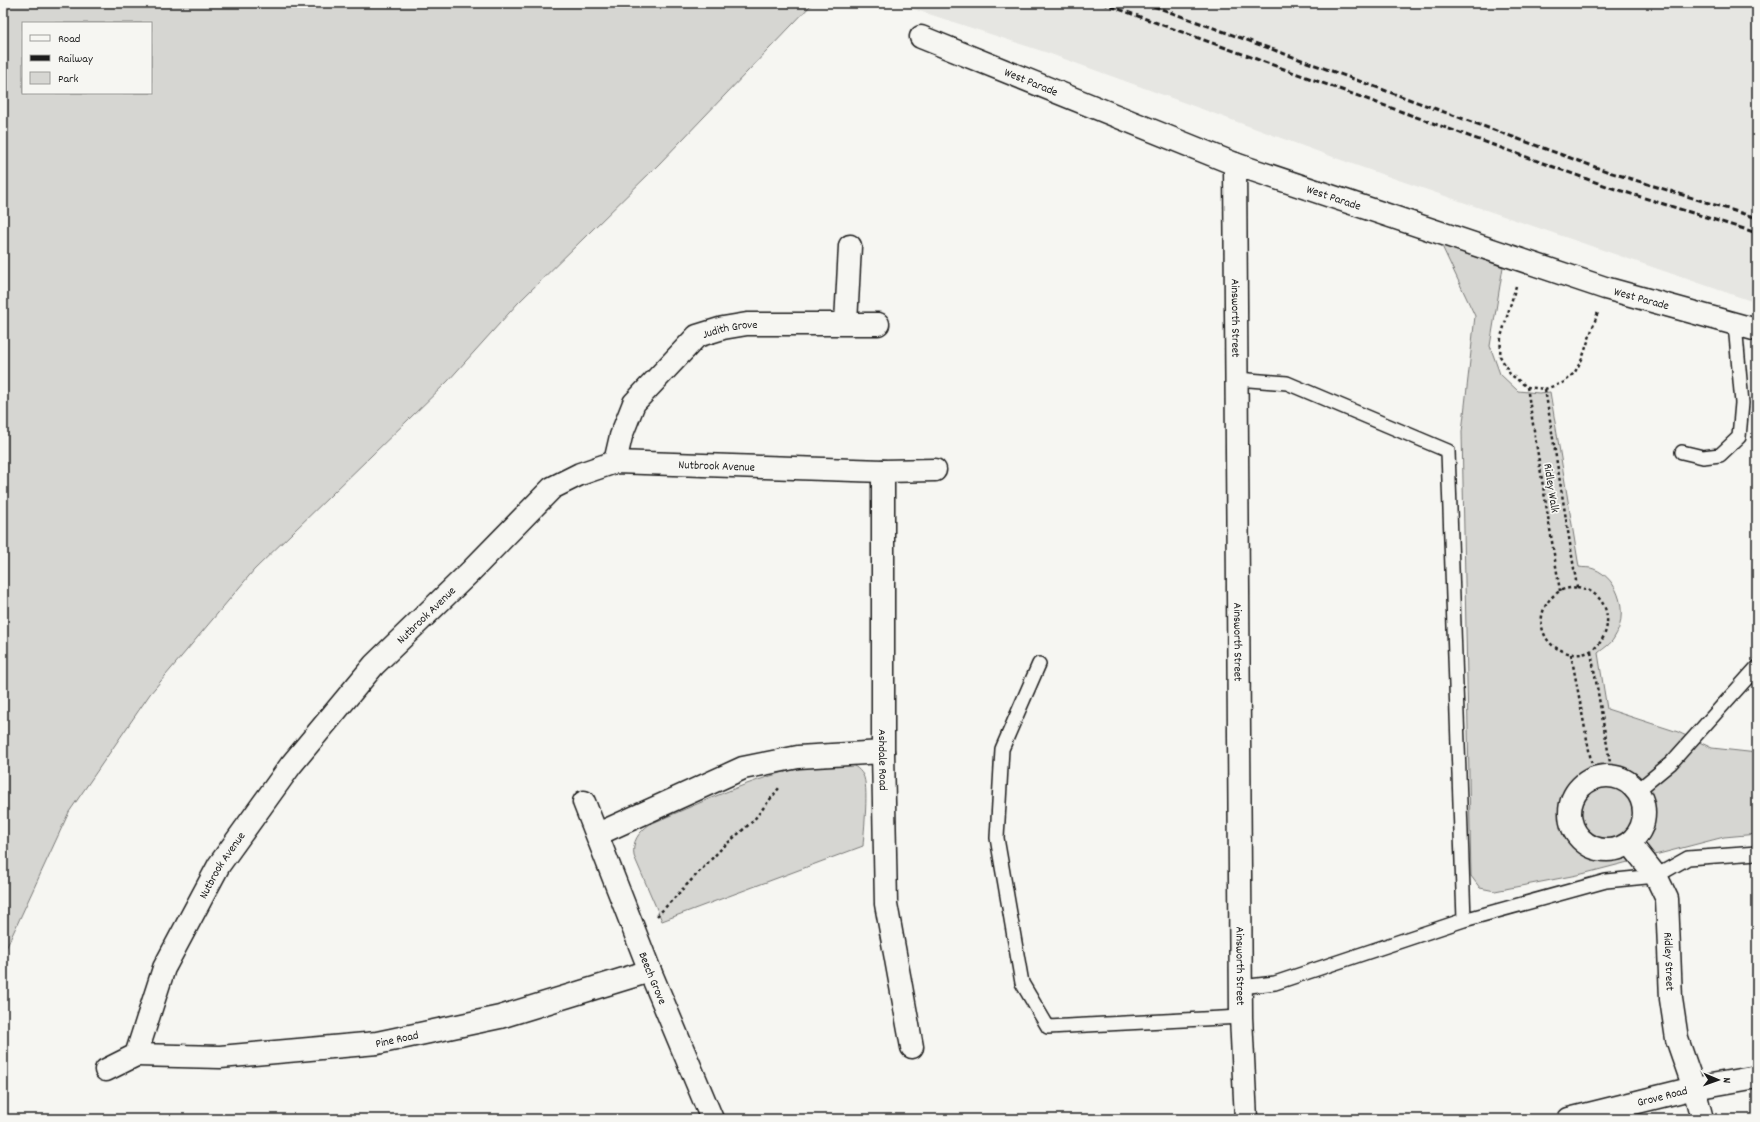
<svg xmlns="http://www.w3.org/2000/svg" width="1760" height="1122" viewBox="0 0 1760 1122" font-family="Dekko,sans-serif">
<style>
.built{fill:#e6e6e2}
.green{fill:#d6d6d2;stroke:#797977;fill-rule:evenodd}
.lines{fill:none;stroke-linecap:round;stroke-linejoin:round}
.service-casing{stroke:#1c1c1c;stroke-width:16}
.minor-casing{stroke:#1c1c1c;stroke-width:25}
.tertiary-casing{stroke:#1c1c1c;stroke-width:25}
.path{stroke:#1c1c1c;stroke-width:2.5;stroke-dasharray:3 3;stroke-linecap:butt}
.service{stroke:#f6f6f2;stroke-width:13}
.minor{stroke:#f6f6f2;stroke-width:22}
.tertiary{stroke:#f6f6f2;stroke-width:22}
.rail{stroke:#1c1c1c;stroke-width:3;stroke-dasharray:6 3;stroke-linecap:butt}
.wall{fill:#a5a5a3;stroke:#1c1c1c}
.building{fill:#c0c0bd;stroke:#1c1c1c}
.labels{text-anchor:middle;stroke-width:3.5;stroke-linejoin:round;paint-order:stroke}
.street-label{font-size:12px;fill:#1c1c1c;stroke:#f6f6f2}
</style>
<rect width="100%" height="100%" fill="#f6f6f2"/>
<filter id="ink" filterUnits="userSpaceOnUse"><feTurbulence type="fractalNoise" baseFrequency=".025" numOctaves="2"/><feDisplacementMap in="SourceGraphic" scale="8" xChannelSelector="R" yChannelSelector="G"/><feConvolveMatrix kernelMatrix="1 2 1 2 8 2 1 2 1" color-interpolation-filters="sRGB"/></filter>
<g filter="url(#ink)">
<!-- built -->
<path class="built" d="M895,3H1757V303L1355,165L1048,53Z"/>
<!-- green -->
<path class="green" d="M3,3H813L659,164L518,303L448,381L254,570L150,694L69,812L3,955ZM23,23H151V93H23Z
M1441,244L1503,267L1490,346L1500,374L1518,391L1539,393L1550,392L1579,567C1584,568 1590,567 1594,569C1620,579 1629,616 1614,638C1611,644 1604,648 1598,653L1607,709L1678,732L1712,748L1757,753V834L1724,837L1582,874L1495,891L1480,888L1471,876L1462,432L1475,316Z
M846,762C853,765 859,768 863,775C869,786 864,831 863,846L662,921L634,856C632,841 638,833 650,824C713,798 777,765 846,762Z"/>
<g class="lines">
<defs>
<path id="service" d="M1237,379L1287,383L1448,451L1464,920
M1682,452L1703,457L1720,455L1739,437L1742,403L1735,324
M1039,664L1002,749L997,838L1022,983L1048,1027L1241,1017
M1637,791L1671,763L1757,667
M1241,987L1275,983L1464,920L1606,881L1656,876L1688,858L1757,853"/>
<g id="minor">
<path id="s1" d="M921,37L1235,164L1605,288L1757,330"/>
<path id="s2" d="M1235,164L1241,1017L1246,1119"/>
<path d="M846,323L850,246"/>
<path id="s3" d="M615,462L621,436L634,403L697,336L723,328L747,324H878"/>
<path id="s4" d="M883,471V752L886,904L912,1047"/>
<circle cx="1607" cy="813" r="37"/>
<path id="s5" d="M584,802L650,971L712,1119"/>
<path d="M598,834L743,768L798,757L883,752"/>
<path id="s6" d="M1630,843L1656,876L1667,899L1671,999L1677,1039L1694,1088"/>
<path id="s7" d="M136,1055L220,1057L377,1043L500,1017L650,971"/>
<path id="s8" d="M106,1070L136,1055L164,968L219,865L291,765L374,665L470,572L552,488L580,474L615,462L883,471L935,470"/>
</g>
<g id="tertiary">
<path d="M1694,1088L1702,1119"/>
<path id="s9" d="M1569,1119L1694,1088L1757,1077"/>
</g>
</defs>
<!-- service casing -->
<use href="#service" class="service-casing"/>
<!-- minor casing -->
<use href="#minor" class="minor-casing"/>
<!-- tertiary casing -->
<use href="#tertiary" class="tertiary-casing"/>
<!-- path -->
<path class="path" d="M1516,286L1501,337L1500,356L1510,374L1527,387L1545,389L1565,382L1575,372L1582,359L1598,312
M1527,387L1560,591
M1545,389L1577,587
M1577,587C1627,595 1609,668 1565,652C1559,649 1555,648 1550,643C1535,626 1541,602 1560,591C1565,588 1571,588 1577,587Z
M1591,652L1612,774
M1571,654L1594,777
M657,916L722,848L753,821L779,788"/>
<!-- service -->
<use href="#service" class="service"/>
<!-- minor -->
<use href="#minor" class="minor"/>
<!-- tertiary -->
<use href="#tertiary" class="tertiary"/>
<!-- rail -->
<path class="rail" d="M1102,3L1609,187L1757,233
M1145,3L1609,172L1757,218"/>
</g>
<!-- wall -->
<path class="wall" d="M1757,380V399L1754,391Z"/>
<!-- building -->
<path class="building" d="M1757,380V392L1754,391Z"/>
</g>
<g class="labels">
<!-- street labels -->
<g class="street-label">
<text dy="4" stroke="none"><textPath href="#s1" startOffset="119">West Parade</textPath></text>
<text dy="4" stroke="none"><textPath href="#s1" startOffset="443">West Parade</textPath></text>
<text dy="4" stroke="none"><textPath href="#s1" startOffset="767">West Parade</textPath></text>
<text dy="4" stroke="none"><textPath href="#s2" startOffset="154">Ainsworth Street</textPath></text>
<text dy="4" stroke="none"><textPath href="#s3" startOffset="188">Judith Grove</textPath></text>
<text dy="4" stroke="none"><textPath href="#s8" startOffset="916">Nutbrook Avenue</textPath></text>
<text transform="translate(1552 488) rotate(81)" y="4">Ridley Walk</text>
<text dy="4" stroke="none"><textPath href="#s8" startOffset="567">Nutbrook Avenue</textPath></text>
<text dy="4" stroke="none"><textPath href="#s2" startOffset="478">Ainsworth Street</textPath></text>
<text dy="4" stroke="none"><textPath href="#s4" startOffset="289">Ashdale Road</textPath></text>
<text dy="4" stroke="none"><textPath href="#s8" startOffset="243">Nutbrook Avenue</textPath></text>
<text dy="4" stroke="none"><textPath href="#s6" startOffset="130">Ridley Street</textPath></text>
<text dy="4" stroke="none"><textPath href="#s2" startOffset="802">Ainsworth Street</textPath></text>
<text dy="4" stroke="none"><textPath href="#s5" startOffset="189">Beech Grove</textPath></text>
<text dy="4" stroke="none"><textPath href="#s7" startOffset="262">Pine Road</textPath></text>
<text dy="4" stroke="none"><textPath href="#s9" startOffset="96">Grove Road</textPath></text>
</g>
</g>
<!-- margin -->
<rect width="1760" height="1122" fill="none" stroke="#f6f6f2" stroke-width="16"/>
<rect x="8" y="8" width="1744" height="1106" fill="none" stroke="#1c1c1c" stroke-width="1.5" filter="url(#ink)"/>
<!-- legend -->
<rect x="22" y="22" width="130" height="72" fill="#f6f6f2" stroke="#9f9f9c"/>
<rect x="30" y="35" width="20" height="6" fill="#f6f6f2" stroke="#9f9f9c"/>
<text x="58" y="42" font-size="12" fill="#1c1c1c">Road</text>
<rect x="30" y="55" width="20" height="6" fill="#1c1c1c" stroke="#9f9f9c"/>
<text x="58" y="62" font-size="12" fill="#1c1c1c">Railway</text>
<rect x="30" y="72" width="20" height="12" fill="#d6d6d2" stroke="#9f9f9c"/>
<text x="58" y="82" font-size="12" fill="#1c1c1c">Park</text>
<!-- north arrow -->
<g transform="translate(1718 1080) rotate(92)" stroke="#f6f6f2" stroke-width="3" paint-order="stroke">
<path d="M0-3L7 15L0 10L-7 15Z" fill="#1c1c1c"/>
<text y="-6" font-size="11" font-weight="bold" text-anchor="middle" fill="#1c1c1c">N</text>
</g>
</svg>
